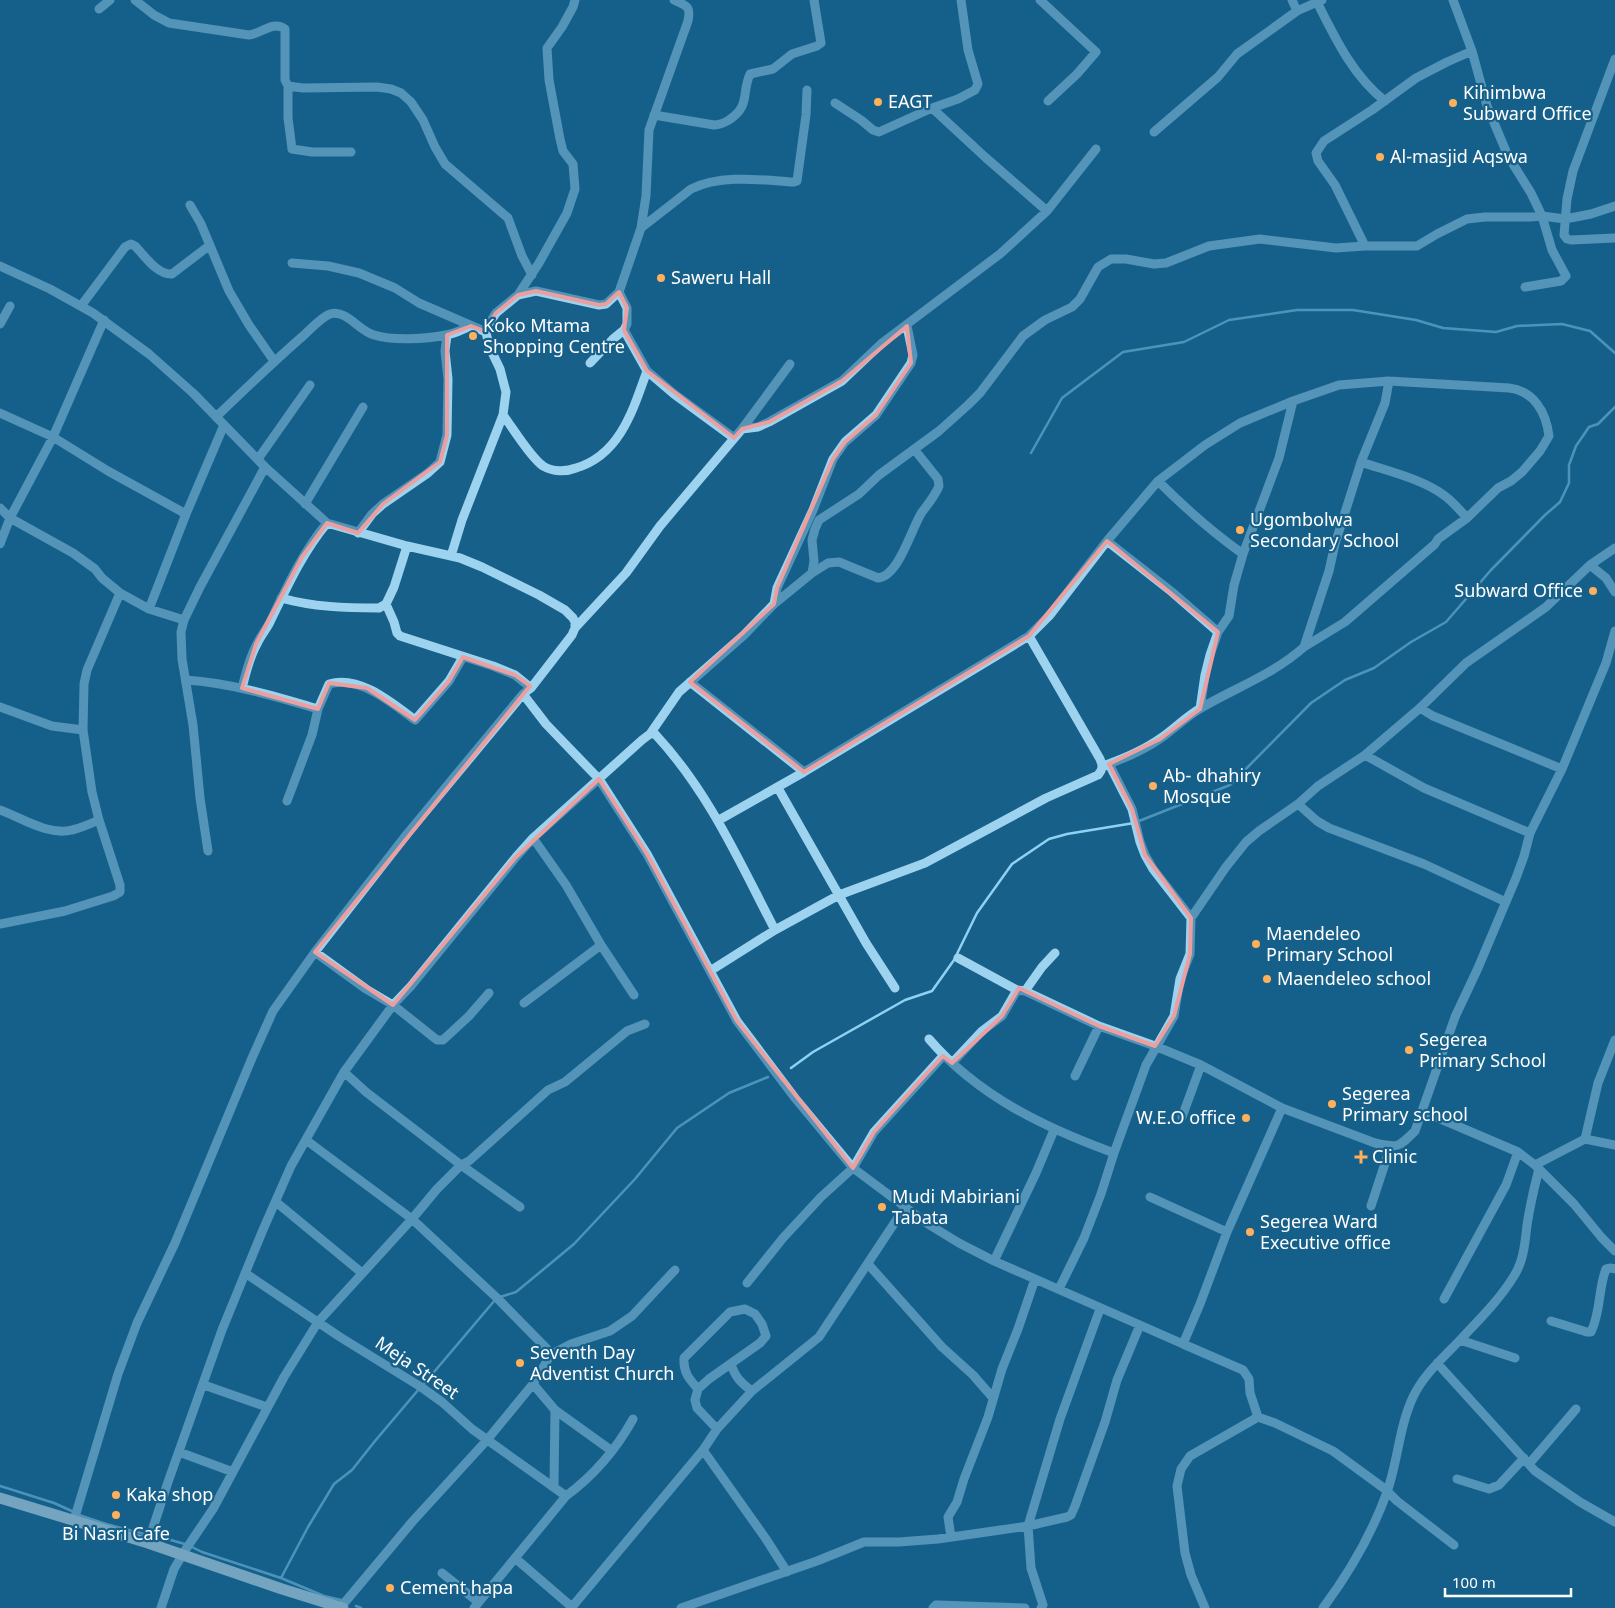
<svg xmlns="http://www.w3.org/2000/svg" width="1615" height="1608" viewBox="0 0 1615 1608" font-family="'Noto Sans',sans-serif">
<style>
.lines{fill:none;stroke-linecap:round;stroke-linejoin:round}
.stream{stroke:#90d1f2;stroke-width:2.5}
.minor{stroke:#9ed3ef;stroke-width:9}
.major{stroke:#e6f5ff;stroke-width:11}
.marked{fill:none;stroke:#ed9e9e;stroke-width:4;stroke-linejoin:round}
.poi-dot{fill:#ffb05c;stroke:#16608a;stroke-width:2}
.labels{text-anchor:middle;stroke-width:4.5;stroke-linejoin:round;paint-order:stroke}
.poi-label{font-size:18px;fill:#fff;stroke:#16608a;text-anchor:start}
.street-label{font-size:18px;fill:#fff;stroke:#16608a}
</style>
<rect width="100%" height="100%" fill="#16608a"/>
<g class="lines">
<!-- stream -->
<path class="stream" d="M1031,453L1062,398L1123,352L1184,342L1229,320L1297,310H1353L1416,320L1443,328L1496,332L1517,326L1562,324L1590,331L1615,353
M791,1068L813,1052L905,1000L932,991L954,960L977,913L1012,864L1049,839L1067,834L1134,823L1230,785L1311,703L1345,680L1374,668L1411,642L1446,622L1491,570L1545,515L1560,502L1569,483V465L1576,446L1589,427L1598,424L1615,407
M500,1297L516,1292L574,1244L635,1179L677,1128L729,1093L768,1077
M423,1385L495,1300
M0,1486L54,1503L74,1512
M79,1515L106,1524L148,1535
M164,1538L188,1545L202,1552L281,1578L324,1596L341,1600
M281,1578L308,1527L334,1484L352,1470L375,1441L419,1389
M356,1606L361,1608"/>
<!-- minor -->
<path class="minor" d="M135,0L154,15L169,23L249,35C261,34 273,20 285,29V80L288,86L303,88L377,87L391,89L401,93L411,102L423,120L435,147L445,164L508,218L522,256L532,275
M1040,0L1096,52L1077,74L1048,101
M1292,0L1297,11
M1453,0L1472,51L1487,106L1508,156L1531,193L1542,216L1552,250L1566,276L1561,281L1525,287
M1317,2C1335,38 1353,76 1385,101
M99,9L110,0
M1615,59L1573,171L1567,199L1564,235L1567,239L1571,240L1615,238
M288,86V118L292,149L312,152H351
M835,103L861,120L873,130L879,132L932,108L958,99L975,90L978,84L968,50L961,0
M932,108L985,157L1047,211
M654,115L714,125C720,125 724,123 729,120C751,105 741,94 750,74L773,69L792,54L817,46L821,43L814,0
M1154,132L1218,77L1237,54L1297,11L1322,0
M190,205L201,224L229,291L249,325L274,361
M641,228L691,189C722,174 761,180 794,182L797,181L806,115L807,90
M1365,246L1335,185L1318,161L1316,153L1324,141L1372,110L1416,78L1447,62L1472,51
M292,263L328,266L359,273L395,288L419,303L486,332
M0,266L50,289L93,313L149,354L193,393L265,467L327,523L407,546L460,558L482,567L539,595L565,610L573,618L575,622V628L572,635L531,688L523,694L407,834L315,952L273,1011L252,1058L175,1243L137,1323L118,1374L74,1520
M518,295L536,291L599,305L606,304L619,292L641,228L646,196L649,130L688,21C691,6 687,6 674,0
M81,306L125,247L131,244L135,246C145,256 157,275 172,274L210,245
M0,324L10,306
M590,363L613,339L624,330L627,324V308L619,292
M647,371L674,394L734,438
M0,413L53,437L108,471L186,514
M503,415C513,428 530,457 543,466C553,472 566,472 576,468C620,455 633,410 647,371L624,330
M216,417C245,389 273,362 303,336C311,329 320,318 330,314C346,309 359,331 374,335C393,341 426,339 446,335C455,334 463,329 471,326
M742,429L758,427L769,422L842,381L882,343L1000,254L1047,211L1096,149
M258,459L310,385
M1361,462C1387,471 1423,479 1445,496C1453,502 1460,510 1467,518
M1158,481C1185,508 1212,532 1243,554
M305,504L363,407
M0,508L10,518L73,553L95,569L102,578L120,593L149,609L184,620
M358,533L372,514L383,504L428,473L440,462L447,435L448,379L445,351L447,335
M1107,541L1172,592L1218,632
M0,544L10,518L53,437L104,320
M451,556L462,520L503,415L506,392L500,369L489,346L486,332L489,324L496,313L518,295L539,263L567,213L575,189L573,164L563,151L560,139L549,80L547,48L562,27L573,7L575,0
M1590,565L1606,578L1615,592
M812,573L814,561L812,540L815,529L819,520L859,494L879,475L939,431L968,405L980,393L1023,336L1045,320L1072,307L1080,299L1098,267L1111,259H1126L1154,264L1166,263L1209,246L1260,239L1336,248L1365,246H1417L1437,234L1467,219L1485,217H1530L1542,216L1565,219L1591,214L1615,206
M281,598C313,607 346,608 379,608L386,604L394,587L407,546
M386,604L394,622L397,633L400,636L493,666L515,675L531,688
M774,604L777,588L813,510L833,459L845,442L876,415L911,363L913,355L907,326
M149,609L186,514L224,425
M575,628L626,573L660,526L742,429L790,364
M186,680C231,683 274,696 318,709
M690,682L804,772
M242,688C246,673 249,658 257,644C260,637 265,631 269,624C286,589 302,553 327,523
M523,694L546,724L599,779L647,854L737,1021L795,1098L853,1168L928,1224L959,1243L994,1261L1183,1344L1200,1304L1227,1232L1282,1108
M0,707L52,726L83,730
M1420,708L1433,716L1562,769
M1200,709L1205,675L1210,655L1218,632L1229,616L1234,585L1243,554L1279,458L1293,401
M650,734L679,692L744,635L774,604L812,573L828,563L839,562L878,578C899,576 911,529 922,512C928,504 935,496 939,486L938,479L914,449
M1365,755L1424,788L1530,833
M1109,764L1132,809L1140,842L1145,855L1153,869L1191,918
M1103,766C1123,759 1144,750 1161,738C1175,728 1187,716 1201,708C1235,688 1274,674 1304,647L1329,571L1335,544L1361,462L1385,403L1389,381
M778,788L866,943L895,988
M287,801L312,735L318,709L329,684C360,675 392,703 415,720L449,681L463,657
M1298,804L1317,821L1329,828L1424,864L1506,902
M0,810C22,818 48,836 72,830C81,828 90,824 99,820
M719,820L804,772L1029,636L1050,615L1107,541L1158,481L1205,445L1240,423L1293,401L1339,385L1389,381L1509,388C1534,391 1546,412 1549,436L1540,451L1522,472L1511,481L1498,488L1467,518L1438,539L1435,544L1345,622L1304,647
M533,838L566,885L601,945L634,995
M208,851L200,798L193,725L182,659L181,632L184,620L200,587L265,467
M0,924L65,911L113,896L120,892V885L99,820L92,792L83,730L84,684L87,670L120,593
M315,952L366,989L393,1005L437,1040H443L469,1016L489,993
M958,958L1017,990
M710,971L775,930L839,895L925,863L1046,798L1098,775C1103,769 1103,766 1100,759L1029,636
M1025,991L1042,967L1055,953
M524,1003L601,945
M929,1039C978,1096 1045,1128 1114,1153
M952,1063L982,1031L1002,1016L1017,990L1025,991L1099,1026L1155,1046L1201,1065L1282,1108L1375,1143C1398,1148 1398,1148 1415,1131L1455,1017L1478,968L1516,878L1524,856L1530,833L1562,769L1606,663L1615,631
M344,1072L366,1092L461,1165L520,1207
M1075,1076L1099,1026
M1422,1111L1518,1152L1535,1165L1574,1204L1602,1238L1615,1251
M1182,1117L1201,1065
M1585,1139L1598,1083L1615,1040
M306,1140L412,1219L497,1298L550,1352L547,1361L533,1384L487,1440L412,1522L341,1607
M1535,1165L1585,1139L1615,1145
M1150,1197L1227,1232
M276,1202L362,1273
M1371,1206L1389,1151V1147
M994,1261L1036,1173L1054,1130
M868,1264L942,1347L973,1375L993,1398
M245,1273L340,1337L421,1387L442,1402L472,1429L566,1496
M747,1283L783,1238L821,1197L853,1168L874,1132L943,1056
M1059,1289L1084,1238L1101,1194L1114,1153L1146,1065L1174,1016L1180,979L1190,954L1191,918L1226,867L1246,842L1259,831L1298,804L1318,786L1365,755L1420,708L1466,663L1546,607L1590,565L1615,548
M1444,1299L1506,1185L1518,1152
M1551,1321L1587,1332H1591C1601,1312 1598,1289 1606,1269L1611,1268L1615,1269
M1460,1340L1515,1358
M1183,1344L1243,1370L1249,1379L1250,1393L1258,1417L1275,1423L1333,1451L1385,1489L1397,1501L1454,1545
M550,1355L571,1344L610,1331L632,1316L675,1270
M1437,1363L1535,1471L1580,1502L1615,1522
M731,1364C735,1377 741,1383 752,1391
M533,1384L555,1410L554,1485
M204,1385L267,1407
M698,1389C689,1379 683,1372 684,1358L730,1312L745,1309L755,1314L762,1324L766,1336L760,1343L709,1379L698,1389L695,1400L697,1408L717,1429
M555,1410L612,1451
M703,1450L766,1539L787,1572
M179,1452L233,1472
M1529,1464L1576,1409
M1457,1479L1489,1489L1499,1485L1524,1458
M951,1537L948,1517L957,1502L964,1479L988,1417L1002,1369L1018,1329L1035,1279
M148,1543L168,1482L222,1330L262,1232L291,1166L344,1072L393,1005L411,986L516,857L533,838L642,740L650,734H655C709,792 739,861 775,930
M515,1558L573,1608
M442,1573L478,1602
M572,1607L703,1450L717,1429L752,1391L819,1337L905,1207
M161,1608L174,1569L186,1549L213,1509L284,1377L318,1322L412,1219L437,1189L461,1165L469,1161L548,1090L565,1082L627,1031L645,1024
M474,1608L566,1496C593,1476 617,1448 633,1419
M681,1608L817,1561L864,1542H899L938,1539L1028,1526L1067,1517L1071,1515L1075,1506L1105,1422L1117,1380L1140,1325
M933,1608L936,1605H938L1025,1608
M1041,1608L1043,1605L1031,1568L1028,1526L1060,1419L1100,1309
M1205,1608L1191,1575L1185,1553L1177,1486L1181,1469L1190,1456L1258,1417
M1323,1608C1349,1573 1372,1534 1387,1492C1398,1461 1399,1427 1413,1397C1424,1374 1443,1358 1461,1339C1479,1320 1500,1299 1514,1276C1524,1260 1525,1242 1527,1225C1530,1206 1534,1188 1539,1169"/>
<!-- major -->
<path class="major" d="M0,1498L148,1543L282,1589L343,1608"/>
</g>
<!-- marked area -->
<path d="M0 0H1615V1608H0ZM536,291L599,305L606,304L619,292L627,308L624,330L647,371L734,438L742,429L769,422L842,381L907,326L911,363L876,415L845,442L833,459L777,588L774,604L690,682L804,772L1029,636L1107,541L1218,632L1200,709L1160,739L1109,764L1132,809L1145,855L1191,918L1190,954L1174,1016L1155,1046L1099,1026L1019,988L1002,1016L952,1063L943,1056L918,1083L874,1132L853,1168L737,1021L647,854L599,779L516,857L393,1005L315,952L530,686L515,675L463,657L449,681L415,720L367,688L329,683L318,709L242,688L256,644L302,557L327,523L358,533L383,504L440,462L447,435V335L471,326L484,331L496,313L518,295Z" fill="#16608a" fill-opacity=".55" fill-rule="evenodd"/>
<path class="marked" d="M536,291L599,305L606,304L619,292L627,308L624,330L647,371L734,438L742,429L769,422L842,381L907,326L911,363L876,415L845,442L833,459L777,588L774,604L690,682L804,772L1029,636L1107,541L1218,632L1200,709L1160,739L1109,764L1132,809L1145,855L1191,918L1190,954L1174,1016L1155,1046L1099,1026L1019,988L1002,1016L952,1063L943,1056L918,1083L874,1132L853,1168L737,1021L647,854L599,779L516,857L393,1005L315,952L530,686L515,675L463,657L449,681L415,720L367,688L329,683L318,709L242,688L256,644L302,557L327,523L358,533L383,504L440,462L447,435V335L471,326L484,331L496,313L518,295Z"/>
<!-- markers -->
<g class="poi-dot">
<circle cx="878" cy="102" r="5"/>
<circle cx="1453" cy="103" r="5"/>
<circle cx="1380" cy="157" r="5"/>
<circle cx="661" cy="278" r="5"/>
<circle cx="473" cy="336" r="5"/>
<circle cx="1240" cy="530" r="5"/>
<circle cx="1593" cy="591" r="5"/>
<circle cx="1153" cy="786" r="5"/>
<circle cx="1256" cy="944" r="5"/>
<circle cx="1267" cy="979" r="5"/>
<circle cx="1409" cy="1050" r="5"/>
<circle cx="1332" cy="1104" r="5"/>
<circle cx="1246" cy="1118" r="5"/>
<path d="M1358.5 1149.5h5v5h5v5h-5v5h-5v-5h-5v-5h5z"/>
<circle cx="882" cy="1207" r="5"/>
<circle cx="1250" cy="1232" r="5"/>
<circle cx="520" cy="1363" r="5"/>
<circle cx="116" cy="1495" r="5"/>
<circle cx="116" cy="1515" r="5"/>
<circle cx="390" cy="1588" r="5"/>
</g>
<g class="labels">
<!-- poi labels -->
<g class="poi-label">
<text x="1463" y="99">Kihimbwa<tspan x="1463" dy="21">Subward Office</tspan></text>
<text x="888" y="108">EAGT</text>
<text x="1390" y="163">Al-masjid Aqswa</text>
<text x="671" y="284">Saweru Hall</text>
<text x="483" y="332">Koko Mtama<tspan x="483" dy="21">Shopping Centre</tspan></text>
<text x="1250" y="526">Ugombolwa<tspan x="1250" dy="21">Secondary School</tspan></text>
<text x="1583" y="597" text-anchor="end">Subward Office</text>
<text x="1163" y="782">Ab- dhahiry<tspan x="1163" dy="21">Mosque</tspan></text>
<text x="1266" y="940">Maendeleo<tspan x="1266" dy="21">Primary School</tspan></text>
<text x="1277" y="985">Maendeleo school</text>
<text x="1419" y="1046">Segerea<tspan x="1419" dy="21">Primary School</tspan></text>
<text x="1342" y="1100">Segerea<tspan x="1342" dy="21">Primary school</tspan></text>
<text x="1236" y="1124" text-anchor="end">W.E.O office</text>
<text x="1372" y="1163">Clinic</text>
<text x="892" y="1203">Mudi Mabiriani<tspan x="892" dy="21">Tabata</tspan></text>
<text x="1260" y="1228">Segerea Ward<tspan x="1260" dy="21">Executive office</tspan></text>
<text x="530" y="1359">Seventh Day<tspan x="530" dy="21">Adventist Church</tspan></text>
<text x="126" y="1501">Kaka shop</text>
<text x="116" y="1540" text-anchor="middle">Bi Nasri Cafe</text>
<text x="400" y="1594">Cement hapa</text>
</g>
<!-- street labels -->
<g class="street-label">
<text transform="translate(417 1368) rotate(34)" y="6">Meja Street</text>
</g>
</g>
<!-- scale -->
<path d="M1445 1588v8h126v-8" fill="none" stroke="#ffffff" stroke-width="2.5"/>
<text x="1452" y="1588" font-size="15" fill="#ffffff" stroke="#16608a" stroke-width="4" paint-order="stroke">100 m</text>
</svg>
